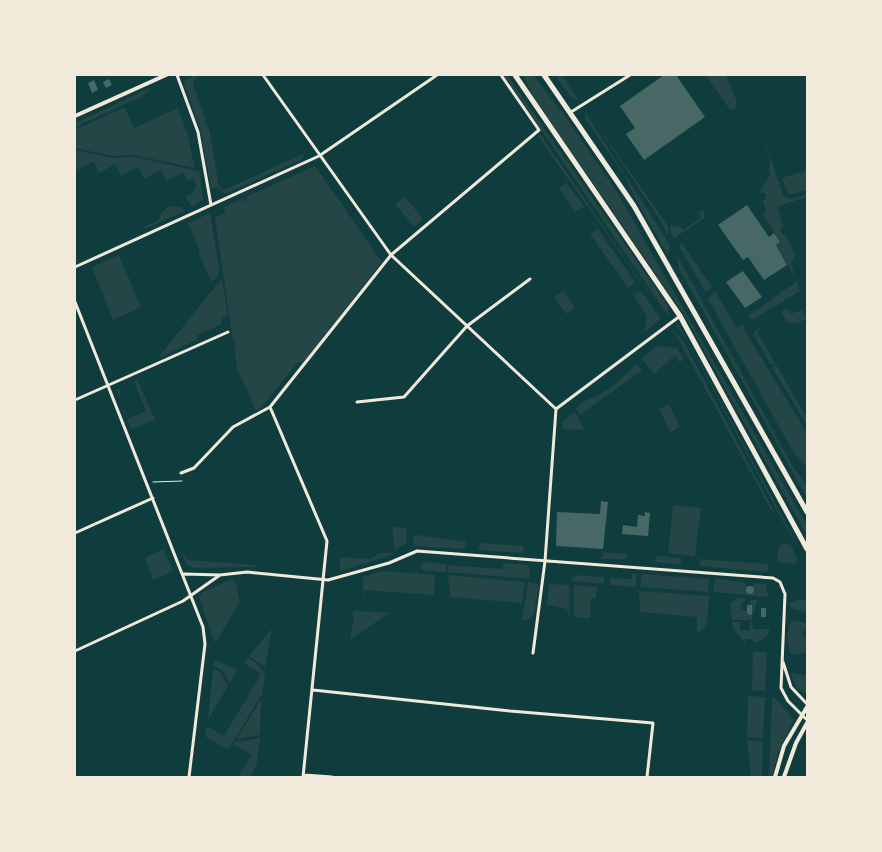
<svg xmlns="http://www.w3.org/2000/svg" width="882" height="852" viewBox="0 0 882 852" font-family="'Archivo Narrow',sans-serif">
<style>
.green{fill:#244646}
.building{fill:#486865}
.lines{fill:none;stroke-linecap:round;stroke-linejoin:round}
.path{stroke:#f1e9da;stroke-width:1}
.minor{stroke:#f1e9da;stroke-width:3}
.tertiary{stroke:#f1e9da;stroke-width:4}
.primary{stroke:#f1e9da;stroke-width:5}
</style>
<rect width="100%" height="100%" fill="#0f3d3e"/>
<!-- green -->
<path class="green" d="M196,75H198L193,84L210,133L219,187L224,190L305,153L302,159L225,194L216,187L211,188L201,132L183,81Z
M504,75H507L668,306V316Z
M522,75H533L563,113L617,192L807,525V536L686,318L538,103Z
M555,75H562L578,100L571,97Z
M705,75H726L737,102L736,108L731,111Z
M152,87L143,96L75,127V123Z
M125,107L134,128L178,108L187,133L195,168L134,155L113,156L75,148V130Z
M585,112L670,245L668,255L634,196L625,176L585,119Z
M588,112L668,226V235L658,217Z
M756,112L783,195L791,199L807,194V197L778,206L783,227L780,228L782,233L789,240L795,257L791,263L795,277L776,245L780,242L763,215L766,212L763,200H766L765,193H759L770,175L769,162L771,161Z
M540,134L667,319L538,136Z
M75,150L113,158L134,157L197,171L200,172L203,199L192,207L185,197L194,192L193,189L197,187L193,179L188,181L183,173L166,181L161,170L144,179L138,167L121,176L115,164L99,173L93,161L78,170L75,163Z
M315,166L382,262L303,363L298,362L262,407L256,411L237,368L234,345L236,346V343L233,341L215,218L225,213L224,207L243,198L245,202L247,201L246,197Z
M807,170V190L788,195L782,178Z
M567,183L584,207L575,212L559,188Z
M405,197L423,219L414,227L395,204Z
M169,206L181,207L185,211L145,229L144,227L159,220L161,213Z
M703,210L705,213L704,218L674,238L671,233L670,224L675,227L679,226L683,230L701,218L698,213Z
M210,213L219,268L217,278L211,281L198,253L200,252L188,223Z
M598,229L635,282L628,288L590,234Z
M682,243L712,287L706,292L679,247Z
M676,254L791,463L807,486V498L679,268Z
M119,255L141,307L113,320L92,267Z
M222,278L228,316L221,317L222,324L197,335L198,339L157,359Z
M797,281L800,291L752,320L749,316L751,314Z
M563,291L575,307L567,314L554,297Z
M715,291L737,328L745,324L744,329L807,433V468L794,453L708,299Z
M637,292H642L661,319L644,332L647,316L633,295Z
M787,308L790,314L802,310L806,319L795,324L786,321L781,312Z
M675,325L679,326L683,332L802,553L782,520L687,340Z
M671,326L685,344L777,517L771,510Z
M761,326L762,328L757,332L807,418V425L772,367L775,366L773,363L771,365L753,334Z
M657,346L677,348L684,360L679,362L675,355L654,374L641,358Z
M635,365H638L642,370L580,415L576,409C586,396 589,401 599,395C612,387 625,376 635,365Z
M137,379L155,420L132,429H131L117,391L120,388V398L128,419L146,411L134,382Z
M669,404L680,427L670,432L659,409Z
M575,412L585,430L562,429V422Z
M673,505L701,508L695,556L668,553Z
M392,527L407,528L406,543L395,550Z
M417,535L466,542V545L462,549L414,546L413,537Z
M480,543L524,546L523,553L478,550Z
M782,543L790,545L795,553L793,555L798,558L795,564L777,562L778,549Z
M164,549L173,571L153,580L145,558Z
M182,552L188,560L256,565V567L194,568L187,565Z
M603,552L627,554L626,559H597L602,557Z
M379,553H392V555L340,571V557L371,559Z
M656,556L681,558V565L655,562Z
M699,559L769,564L768,572L700,566Z
M422,562L447,564L446,572L422,570Z
M504,563L527,565L530,569L529,579L448,572L449,565L502,569Z
M383,571L435,575L434,595L364,590L363,605V577Z
M632,574H636V587L610,585V578L632,579Z
M642,574L709,579L708,592L640,587Z
M448,575L525,582L522,603L450,597Z
M573,575L604,577V584L572,581Z
M715,578L747,583L746,592L753,593V583L766,584L768,597L713,592Z
M232,579L236,584L240,602L216,642L214,641L199,597L203,592Z
M528,582L539,584L534,614L528,620H522Z
M549,584L569,585V617L567,609L547,605Z
M574,585L597,587L596,598H591L590,618L574,617Z
M639,591L709,596L707,624L700,632L697,631V617L640,612Z
M738,598H745V602H742L741,610L747,611V614L751,615L750,600H757L752,620H732L730,604Z
M797,600H807V613L791,608L789,603Z
M356,610L357,611L389,613L350,640L354,617L352,614Z
M792,620L807,623V628L802,633L807,640V652L792,655C786,646 786,629 792,620Z
M732,622H740V630H750V622H752L753,629H769V634L758,642H754V639H745V644L733,628Z
M272,629L265,667L249,656Z
M753,651L767,653L765,691L752,690Z
M248,658L255,662L265,673L262,694L228,750L205,736L207,726L224,736L261,674L244,663Z
M215,660L237,670L230,683L222,670L214,666Z
M213,669L220,672L228,686L208,720Z
M790,673L807,675V694L797,689Z
M748,696L765,697L763,738L747,737Z
M772,698L778,700L794,720L778,753L772,777H769Z
M261,699L260,735L237,739Z
M260,738L257,764L250,777H238L251,755L234,744L235,742Z
M747,740L763,742L762,777H751Z"/>
<!-- building -->
<path class="building" d="M664,75H676L705,117L644,160L626,134L635,128L620,106Z
M109,79L112,85L106,88L103,82Z
M94,80L98,90L92,93L88,83Z
M747,205L769,237L774,233L780,242L776,245L787,265L764,280L748,257L743,260L718,225Z
M743,271L762,297L745,308L726,282Z
M601,501L608,502L603,549L556,546L557,512L600,514Z
M645,512L650,513L648,536L622,534L623,525L637,527L638,515L645,516Z
M746 590a4 4 0 1 1 8 0a4 4 0 1 1-8 0Z
M747,605H752V615L747,614Z
M761,608H766V617H761Z"/>
<g class="lines">
<!-- path -->
<path class="path" d="M153,482L182,481"/>
<!-- minor -->
<path class="minor" d="M177,75L198,132L211,205
M263,75L391,255L556,409
M571,112L630,75
M75,267L319,156L437,75
M75,302L203,627L205,644L189,777
M75,400L228,332
M357,402L404,397L467,326L530,279
M270,407L327,541L303,777
M181,473L194,468L233,427L270,407L391,255L539,130L501,75
M75,533L153,498
M184,574L220,575L247,572L328,580L389,563L417,551L773,578L780,582L785,594L781,688L788,701L807,720
M75,651L183,601L220,575
M533,653L545,561L556,409L680,316
M783,662L791,687L807,704
M313,690L510,711L653,723L647,777
M304,775L332,777"/>
<!-- tertiary -->
<path class="tertiary" d="M75,116L166,75
M775,777L784,746L807,707
M784,777L796,743L807,723"/>
<!-- primary -->
<path class="primary" d="M515,75L680,316L807,549
M544,75L634,206L807,512"/>
</g>
<!-- border -->
<rect width="882" height="852" fill="none" stroke="#f1e9da" stroke-width="152"/>
</svg>
